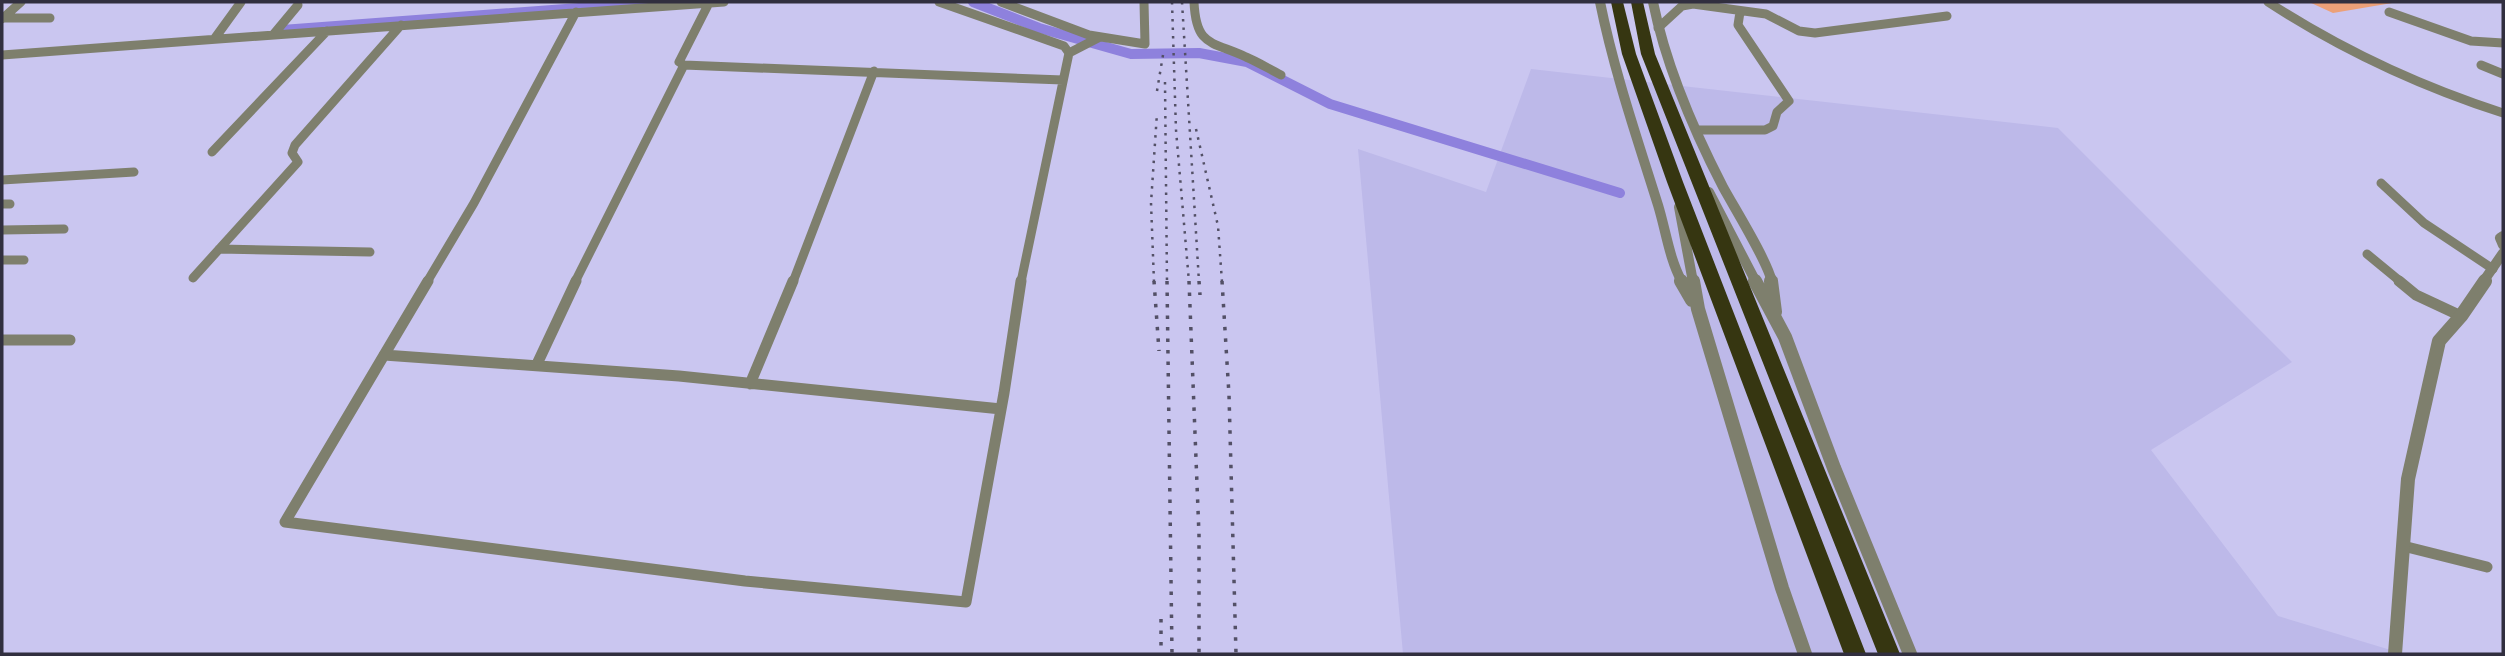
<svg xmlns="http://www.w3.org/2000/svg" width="2505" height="656" viewBox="0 0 2505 656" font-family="'Playfair Display',serif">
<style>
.built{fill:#bdb9e9}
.green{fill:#eca078}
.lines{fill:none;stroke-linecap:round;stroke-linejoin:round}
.canal{stroke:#8e81dd;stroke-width:10}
.minor-far1{stroke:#7e7f6d;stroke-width:9}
.minor{stroke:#7e7f6d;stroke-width:11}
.tertiary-far1{stroke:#7e7f6d;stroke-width:10}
.tertiary{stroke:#7e7f6d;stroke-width:14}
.trunk{fill:#363611;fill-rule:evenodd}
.rail-far1{stroke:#535066;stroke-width:2.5;stroke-dasharray:2.5 6;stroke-linecap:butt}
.rail{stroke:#535066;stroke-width:3.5;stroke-dasharray:3.5 8;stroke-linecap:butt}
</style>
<rect width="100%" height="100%" fill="#cac6f0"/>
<!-- built -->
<path class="built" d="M1531,69L2058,128L2292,362L2151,450L2278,616L2404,654H1403L1358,149L1486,192Z"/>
<!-- green -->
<path class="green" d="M2309,2H2398L2333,13Z"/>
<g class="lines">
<!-- canal -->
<path class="canal" d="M973,2L1039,28L1131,54L1199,53L1247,62L1330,104L1620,193
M282,30L660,2"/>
<!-- minor-far1 -->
<path class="minor-far1" d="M939,2L1064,46L1069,53
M1001,2L1089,35L1145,44L1144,2
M1194,2C1196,47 1212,41 1246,57C1258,62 1269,69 1281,75
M2268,2C2342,50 2419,86 2503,113
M2389,12L2471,41L2503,43
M3,18H50
M2,19L21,2
M1658,28L1682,6L1693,4L1766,14L1799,31L1815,33L1947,16
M273,35L298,5
M215,38L241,2
M1069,53L1100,37
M2,55L724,2
M684,65L1063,80
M2481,65L2503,74
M1698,130H1765L1773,126L1777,112L1789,101L1738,25L1740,12
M212,152L327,31
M2,180L134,172
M2381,183L2424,223L2493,269
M2,204H10
M2,230L64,229
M219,249L370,252
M2367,254L2401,282
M2,260H24
M193,278L298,162L292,153L295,145L401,25
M427,282L474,203L576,12
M575,282L684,65L679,62L709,3
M793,282L874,71
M1021,282L1069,53"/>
<!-- minor -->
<path class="minor" d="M428,281L285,522L745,581L966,602L1004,393L1021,281
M2399,281L2416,295L2461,316
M2,340H70
M384,355L679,376L1001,409
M537,364L576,281
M750,384L793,281
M2403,546L2487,567"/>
<!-- tertiary-far1 -->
<path class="tertiary-far1" d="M1600,2C1614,71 1637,138 1658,205C1666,231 1669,258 1682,282
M1653,2C1666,66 1693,129 1723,187C1735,209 1767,260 1772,282
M1709,192L1756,282
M1679,207L1693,282
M2503,236L2500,238L2503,245
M2483,282L2503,253"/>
<!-- tertiary -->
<path class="tertiary" d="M1681,281L1692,300
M1693,281L1698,309L1782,588L1805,654
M1755,281L1785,337L1834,468L1910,654
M1771,281L1775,312
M2395,654L2408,479L2439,341L2461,316L2485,281"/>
<!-- trunk -->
<path class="trunk" d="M1611,2H1623L1636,54L1683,182L1866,654H1844L1667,182L1622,54Z
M1631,2H1643L1655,54L1900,654H1878L1641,54Z"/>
<!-- rail-far1 -->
<path class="rail-far1" d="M1172,2L1176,130L1189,282
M1182,2L1199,282
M1165,82L1167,282
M1157,91L1164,49
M1196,129L1218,226L1222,282
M1154,282L1151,203L1157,113"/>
<!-- rail -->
<path class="rail" d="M1154,281L1159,351
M1167,281L1172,654
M1189,281L1199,535V654
M1199,281L1200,295
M1222,281L1229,395L1236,654
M1161,619V654"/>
</g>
<!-- border -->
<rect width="2505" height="656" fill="none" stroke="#312f3f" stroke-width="7"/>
</svg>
